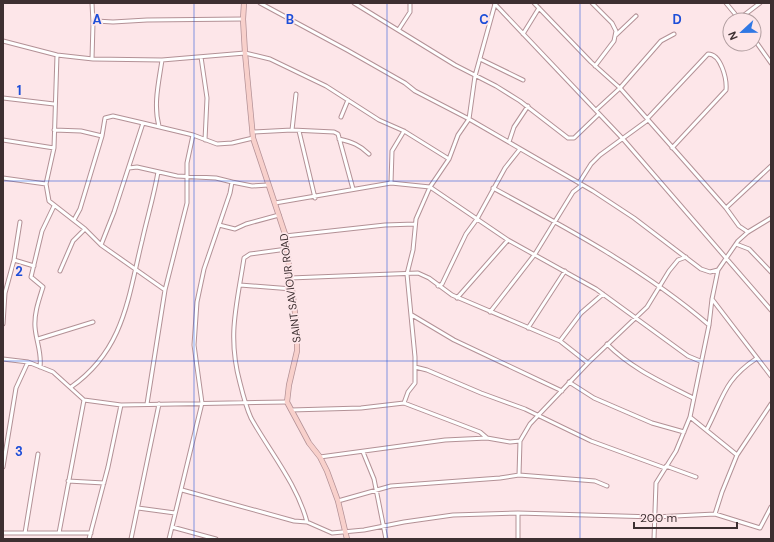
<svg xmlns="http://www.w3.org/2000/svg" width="774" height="542" viewBox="0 0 774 542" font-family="'DM Sans',sans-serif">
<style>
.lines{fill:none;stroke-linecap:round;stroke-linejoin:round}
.street-casing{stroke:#b39196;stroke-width:5}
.secondary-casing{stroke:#b39196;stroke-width:6}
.street{stroke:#fff;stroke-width:3}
.secondary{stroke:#f8d0cb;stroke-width:4.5}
.grid{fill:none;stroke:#1d4ed8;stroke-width:1;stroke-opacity:0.55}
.labels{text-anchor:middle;stroke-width:3.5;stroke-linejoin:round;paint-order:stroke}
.street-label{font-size:11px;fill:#3d2f31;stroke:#fde6e9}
.grid-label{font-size:13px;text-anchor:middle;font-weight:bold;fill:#1d4ed8;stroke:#fde6e9;stroke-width:3.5;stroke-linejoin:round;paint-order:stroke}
</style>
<rect width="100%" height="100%" fill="#fde6e9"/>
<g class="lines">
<defs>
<path id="street" d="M92,3L93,23
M260,3L347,50L405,83L415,91L469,119L593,191L634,218L701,269L710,272L718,270
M354,3L455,65L496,86L520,101L568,138H574L599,114
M494,3L623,139L771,310
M534,3L591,62L620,88L726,208L739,226L748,232
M592,3L612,23L616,31L614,41L595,66
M726,3L740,20
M739,19L760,3
M399,29L410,12V3
M523,34L539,8
M616,35L636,16
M754,39L771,63
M3,41L57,55L93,59L162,60L245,53L270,59L326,86L379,120L404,131L449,159
M57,55L54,148L46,184L49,201L85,229L101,245L165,290
M201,57L207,98L205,140
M92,59L93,23L96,21L113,22L147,20L243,19
M480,59L523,80
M3,98L54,104
M596,110L620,88L661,41L674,34
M341,117L348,100
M647,119L708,54C721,54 727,79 726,90L672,148
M159,126C153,105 159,81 162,60
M54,130L81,131L102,136
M292,130L296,94
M299,131L315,198
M253,132L292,130L334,132L338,134L353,189
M339,139C352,142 360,145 369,154
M3,140L54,148
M509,142L514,127L528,106
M129,168L137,167L177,176L216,178L232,182
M3,178L46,184
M391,183L392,151L404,131
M579,183L591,164L600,155L648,120
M493,188C567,228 645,270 709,325
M275,203L391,183L430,187L508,240L596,289L688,356L700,361
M726,208L771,166
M74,220L80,209L102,136L105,118L113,116L143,123
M219,225L235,229L246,224L279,215
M285,236L385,225L415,224
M736,244L749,249L771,272
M101,245L114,212L143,123L193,135L217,144L232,143L253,138
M287,249L250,254L244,258C237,305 227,335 240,383C243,395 246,407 251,418C270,452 297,484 307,522L332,533L364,530L404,522L453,515L518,513
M14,260L20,222
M60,271L73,241L85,229
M290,278L418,273L429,278L452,295L560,341L588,363
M240,285L292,289
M438,286L442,284L466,234L477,219L505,168L520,149
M457,298L508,240
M712,299L771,376
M490,312L535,254L573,192L582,185
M412,315L454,340L562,391
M3,324L5,293L14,260L34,266
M528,328L565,271
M38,339L93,322
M560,341L581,313L603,294
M607,344C632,369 662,382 693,398
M3,359L28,362L53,372L84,400L121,405L287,402
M40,367C42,353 36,341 35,327C34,313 39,300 43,287L31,277L42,231L54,206
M415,367L427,370L481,393L525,409L591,441L665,468
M569,382L594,398L652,423L684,432
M71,387C124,350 128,298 142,241C147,218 154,196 158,172
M404,403L408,392L415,383V357L407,274L413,250L416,219L430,187L449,159L458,135L469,119L475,76L495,4
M147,404L165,290L187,203V163L193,135
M291,410L361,408L404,403L480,432L487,438
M690,417L737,455
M707,429C724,396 724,380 757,358
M363,452L374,479L386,539
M320,457L445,440L487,438L510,442L520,441L530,424L588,363L647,307L669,271L678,260L686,257
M666,466L696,477
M3,467L16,388L28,362
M519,475L520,441
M68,481L104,483
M182,490L294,521L307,522
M338,501L391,486L500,478L519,475L595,481L607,486
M138,508L175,513
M715,514L722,492L737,455L771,404
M172,527L216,539
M3,533H91
M25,533L38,454
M59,533L84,400
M89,539L108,467L121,405
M131,539L159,404
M169,539L202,403L194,345L197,302L204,269L230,193L232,182L252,186L268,185
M518,539V513L655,517L715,514L760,528L771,507
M654,539L656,483L676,451L690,417L709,325L712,299L718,270L738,241L748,232L771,218"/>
<path id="secondary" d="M244,3L243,19L245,53L253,138L285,234L297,329V351L289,385L287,402L309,443L320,457L327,471L338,501L347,539"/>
</defs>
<!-- street casing -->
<use href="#street" class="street-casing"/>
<!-- secondary casing -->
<use href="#secondary" class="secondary-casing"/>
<!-- street -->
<use href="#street" class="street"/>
<!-- secondary -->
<use href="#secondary" class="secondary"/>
</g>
<!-- grid -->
<path class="grid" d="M194,3V539M387,3V539M580,3V539M3,181H771M3,361H771"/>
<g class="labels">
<!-- street labels -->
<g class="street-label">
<text transform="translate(290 288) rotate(-97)" y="4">SAINT SAVIOUR ROAD</text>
</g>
</g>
<g class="grid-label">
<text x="97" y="24">A</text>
<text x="290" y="24">B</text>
<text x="484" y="24">C</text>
<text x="677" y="24">D</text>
<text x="19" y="95">1</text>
<text x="19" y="276">2</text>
<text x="19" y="456">3</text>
</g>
<!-- border -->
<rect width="774" height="542" fill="none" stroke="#3d2f31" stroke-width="8"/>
<!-- north arrow -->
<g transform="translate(742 32) rotate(248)"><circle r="19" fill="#fde6e9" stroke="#b09d9f"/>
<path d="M0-3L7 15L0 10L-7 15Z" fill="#3078e4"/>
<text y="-6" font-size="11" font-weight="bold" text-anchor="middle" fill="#3d2f31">N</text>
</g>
<!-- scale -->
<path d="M634 522v6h103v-6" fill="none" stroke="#3d2f31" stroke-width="2"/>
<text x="640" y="522" font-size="12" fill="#3d2f31" stroke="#fde6e9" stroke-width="3" paint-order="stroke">200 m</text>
</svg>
